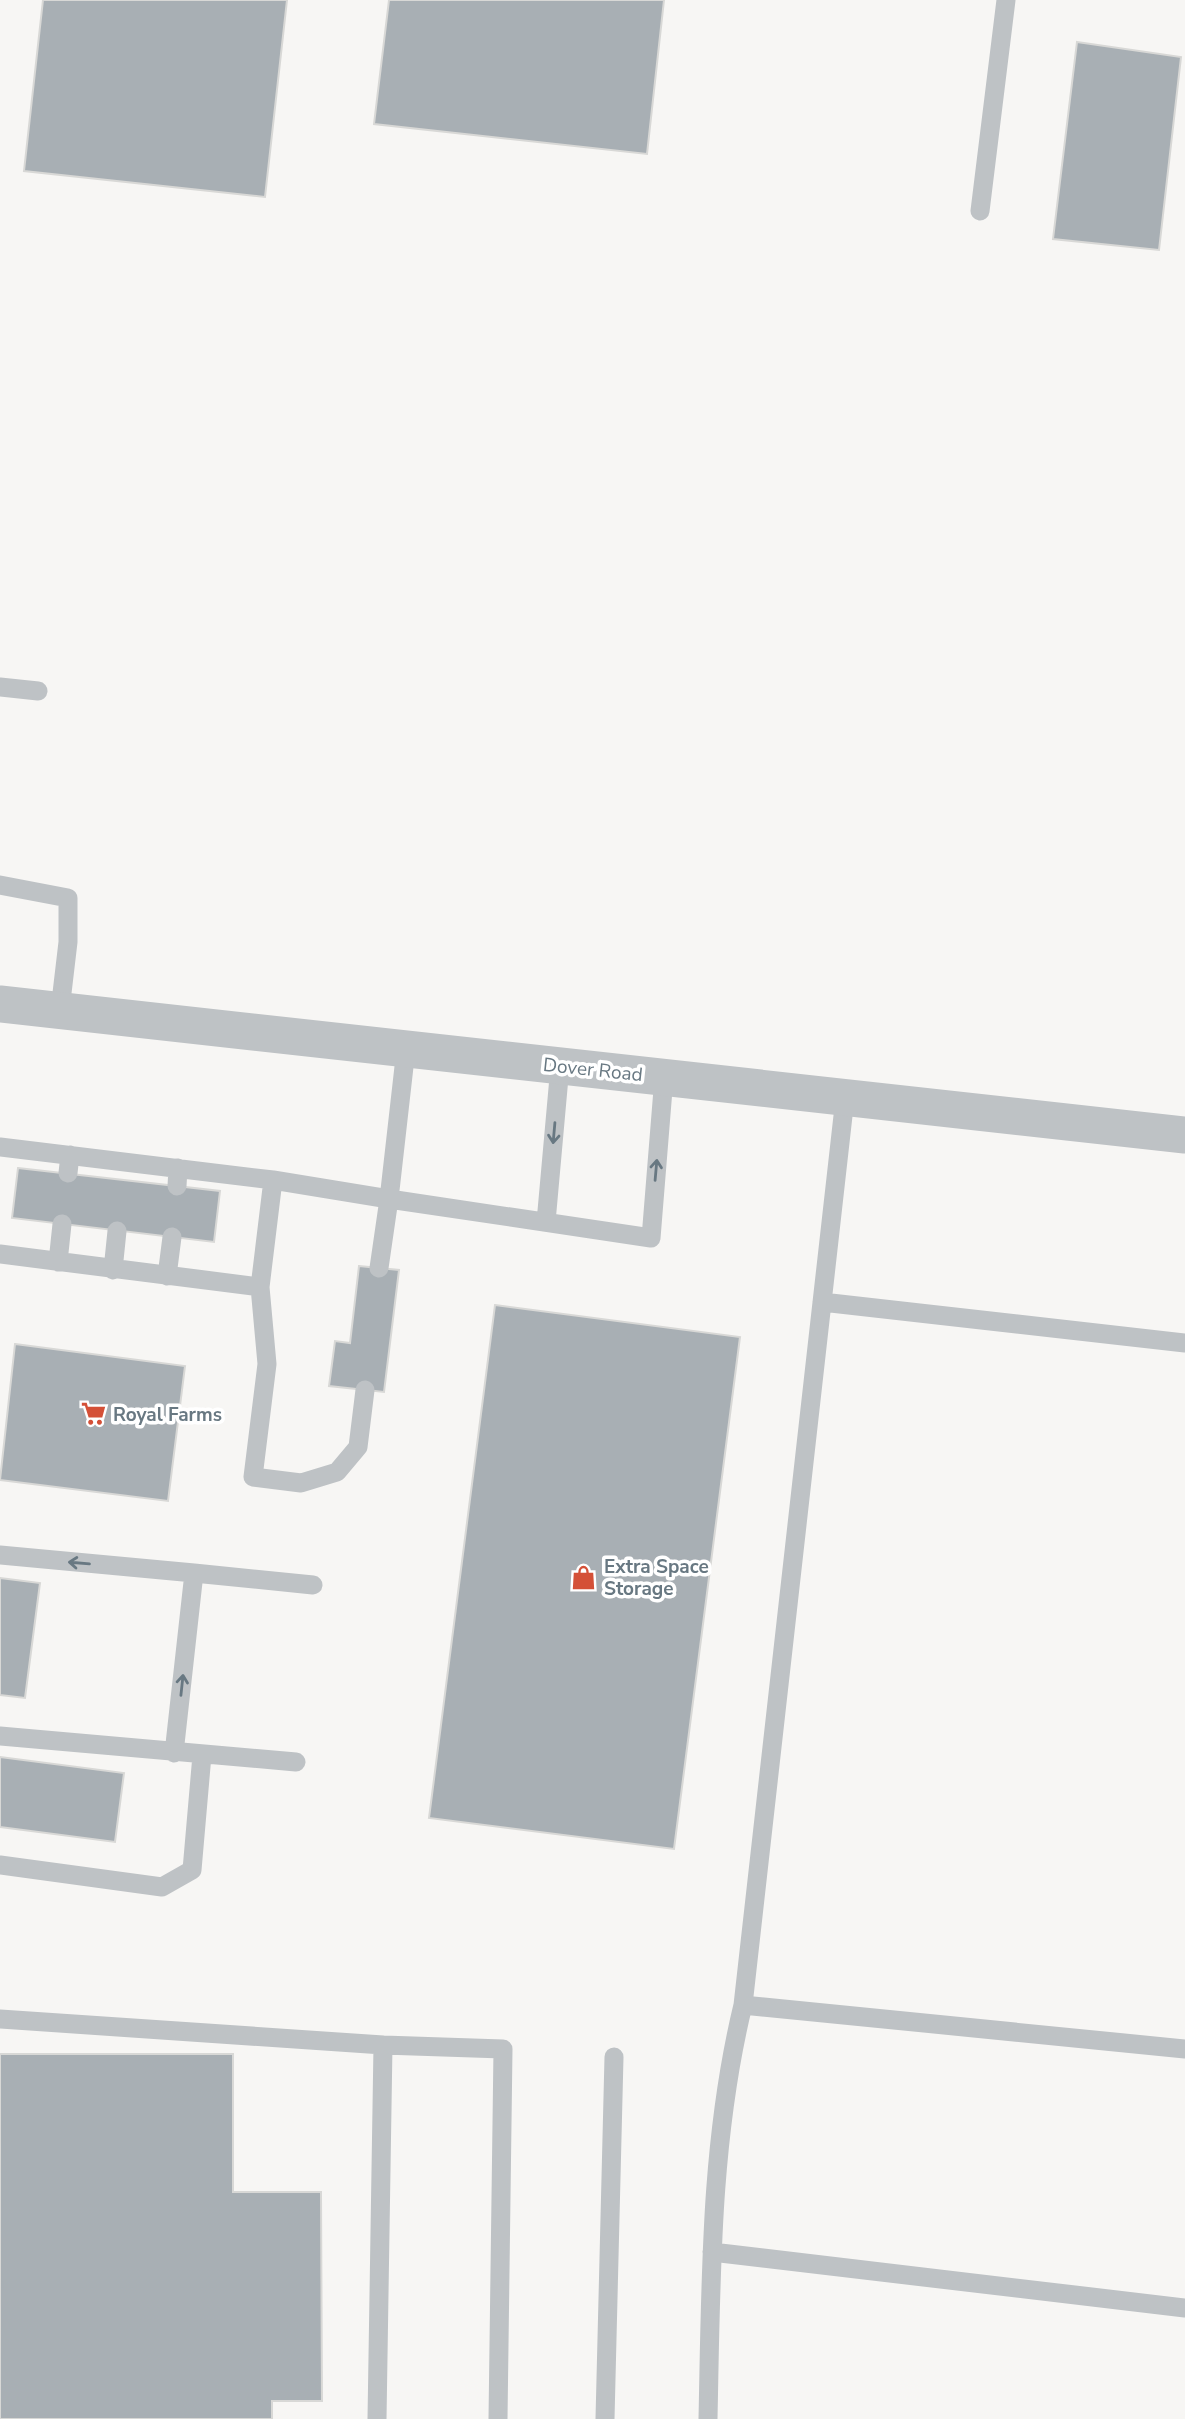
<svg xmlns="http://www.w3.org/2000/svg" width="1185" height="2419" viewBox="0 0 1185 2419" font-family="'Nunito Sans',sans-serif">
<style>
.building{fill:#a8afb4;stroke:#d8d8d6;stroke-width:2}
.lines{fill:none;stroke-linecap:round;stroke-linejoin:round}
.service{stroke:#bec2c5;stroke-width:19}
.minor{stroke:#bec2c5;stroke-width:37}
.oneway{stroke:#687882}
.labels{text-anchor:middle;stroke-width:7;stroke-linejoin:round;paint-order:stroke}
.street-label{font-size:19px;fill:#687882;stroke:#fff}
.poi-label{font-size:19px;font-weight:bold;fill:#687882;stroke:#fff;text-anchor:start}
</style>
<rect width="100%" height="100%" fill="#f7f6f4"/>
<!-- building -->
<path class="building" d="M43,0H287L265,197L24,171Z
M389,0H664L647,154L374,124Z
M1077,42L1181,57L1159,250L1053,239Z
M18,1168L220,1191L214,1242L12,1218Z
M359,1266L399,1270L384,1392L329,1386L335,1341L350,1343Z
M495,1305L740,1337L674,1849L429,1818Z
M15,1344L185,1366L168,1501L0,1480Z
M0,1578L40,1583L25,1698L0,1695Z
M0,1757L124,1773L115,1842L0,1827Z
M0,2054H233V2192H321L322,2401H272V2419H0Z"/>
<g class="lines">
<!-- service -->
<path class="service" d="M980,211L1006,0
M0,687L38,691
M0,885L68,898V942L60,1010
M845,1098L743,2005L1185,2049
M0,1147L273,1180L389,1199L406,1049
M68,1173L70,1155
M177,1186L178,1168
M546,1222L560,1066
M0,1254L260,1287L273,1180
M58,1262L62,1224
M379,1268L389,1199L651,1238L664,1077
M113,1270L117,1231
M167,1276L172,1237
M260,1287L267,1364L253,1477L301,1483L337,1472L358,1447L365,1390
M822,1302L1185,1343
M0,1555L194,1573L174,1753
M194,1573L313,1585
M0,1736L296,1762
M0,1865L162,1887L192,1870L202,1755
M0,2019L383,2045L377,2419
M383,2045L503,2049L498,2419
M712,2252L1185,2308
M605,2419L614,2057
M708,2419C711,2280 710,2141 743,2005"/>
<!-- minor -->
<path class="minor" d="M0,1004L1185,1135"/>
</g>
<!-- one-way arrows -->
<defs><path id="oneway-shaft" d="M-6 0H5M1.5-3L5.5 0L1.5 3" fill="none" stroke-width="1.6" stroke-linecap="round" stroke-linejoin="round" transform="scale(1.75)"/></defs>
<g class="oneway">
<use href="#oneway-shaft" transform="translate(554 1133) rotate(95)"/>
<use href="#oneway-shaft" transform="translate(656 1170) rotate(-85)"/>
<use href="#oneway-shaft" transform="translate(79 1563) rotate(-175)"/>
<use href="#oneway-shaft" transform="translate(182 1685) rotate(-84)"/>
</g>
<!-- icons -->
<defs>
<symbol id="supermarket-bare" viewBox="-9 -9 18 18"><path d="M-6-5.5h2.5l.6 2H6L4.5 2H-2.5L-4.4-4H-6ZM-1.5 3.2a1.3 1.3 0 1 0 .1 0ZM3 3.2a1.3 1.3 0 1 0 .1 0Z" fill="#d45037" stroke="#fff" stroke-width="2.5" paint-order="stroke"/></symbol>
<symbol id="shop-bare" viewBox="-9 -9 18 18"><path d="M-5-2.5h2.3a2.7 3.5 0 0 1 5.4 0H5L5.5 6h-11ZM-1.5-2.5h3a1.5 2.3 0 0 0-3 0Z" fill="#d45037" stroke="#fff" stroke-width="2.5" paint-order="stroke"/></symbol>
</defs>
<g fill-rule="evenodd">
<use href="#supermarket-bare" x="76" y="1396" width="35" height="35"/>
<use href="#shop-bare" x="566" y="1560" width="35" height="35"/>
</g>
<g class="labels">
<!-- street labels -->
<g class="street-label">
<text transform="translate(593 1069) rotate(6)" y="7">Dover Road</text>
</g>
<!-- poi labels -->
<g class="poi-label">
<text x="113" y="1421">Royal Farms</text>
<text x="604" y="1573">Extra Space<tspan x="604" dy="22">Storage</tspan></text>
</g>
</g>
</svg>
